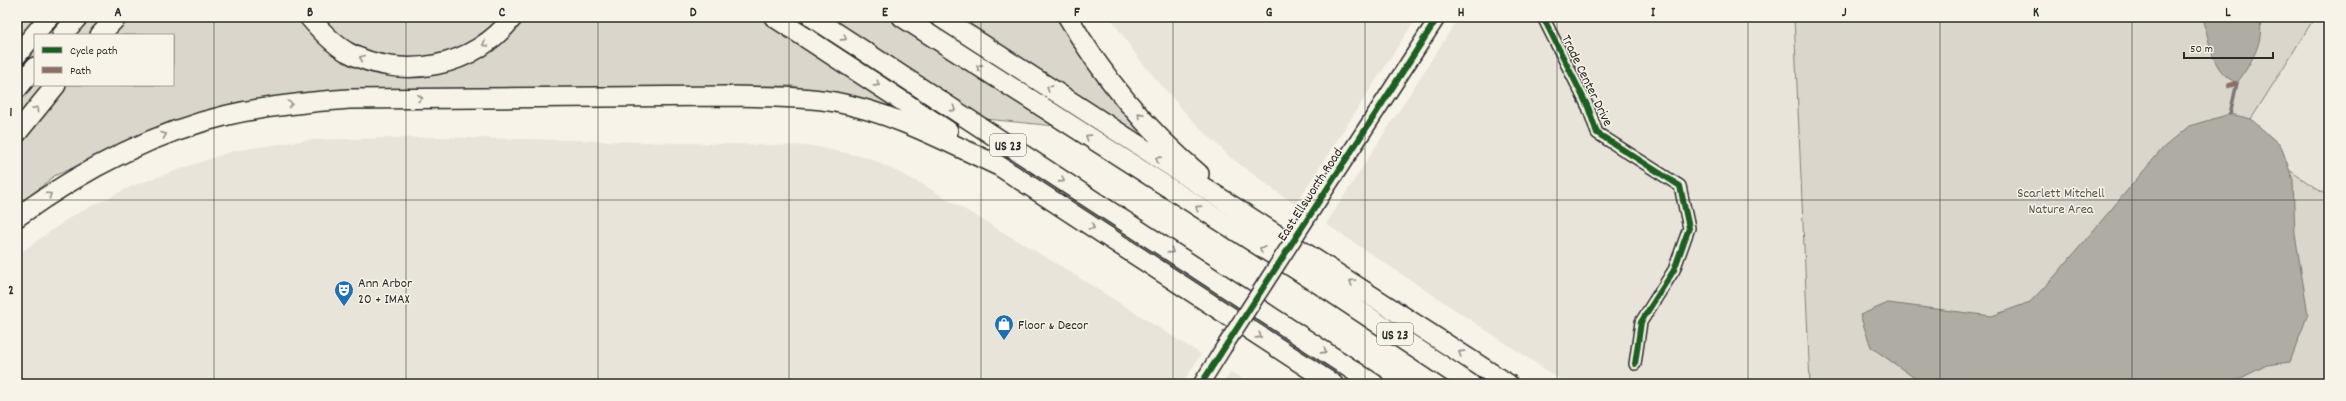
<svg xmlns="http://www.w3.org/2000/svg" width="2346" height="401" viewBox="0 0 2346 401" font-family="Dekko,sans-serif">
<style>
.built{fill:#e8e4da}
.green{fill:#dad6cc;stroke:#82807c;fill-rule:evenodd}
.water{fill:#afaca4;stroke:#7a7874}
.lines{fill:none;stroke-linecap:round;stroke-linejoin:round}
.stream{stroke:#7a7874;stroke-width:3.5}
.minor-casing{stroke:#2b2b2b;stroke-width:14}
.secondary-casing{stroke:#2b2b2b;stroke-width:18}
.motorway-casing{stroke:#2b2b2b;stroke-width:22}
.minor{stroke:#f7f3e8;stroke-width:11}
.secondary{stroke:#f7f3e8;stroke-width:15}
.motorway{stroke:#f7f3e8;stroke-width:19}
.secondary-bridge-casing{stroke:#2b2b2b;stroke-width:18;stroke-linecap:butt}
.secondary-bridge{stroke:#f7f3e8;stroke-width:15}
.quiet{stroke:#8d6e63;stroke-width:5;stroke-dasharray:10 5;stroke-linecap:butt}
.cycleway-casing{stroke:#f7f3e8;stroke-width:8}
.cycleway{stroke:#1b5e20;stroke-width:6}
.oneway{stroke:#918f8a}
.grid{fill:none;stroke:#2b2b2b;stroke-width:1;stroke-opacity:0.55}
.labels{text-anchor:middle;stroke-width:3;stroke-linejoin:round;paint-order:stroke}
.shield{fill:#f7f3e8;stroke:#686764;stroke-width:1}
.shield-label{font-size:13px;font-weight:bold;fill:#2b2b2b}
.street-label{font-size:14px;fill:#2b2b2b;stroke:#f7f3e8}
.park-label{font-size:14px;fill:#575653;stroke:#f7f3e8}
.poi-label{font-size:14px;fill:#2b2b2b;stroke:#f7f3e8;text-anchor:start}
.neatline{fill:none;stroke:#2b2b2b;stroke-width:1.5}
.grid-label{font-size:13px;text-anchor:middle;font-weight:bold;fill:#2b2b2b}
</style>
<rect width="100%" height="100%" fill="#f7f3e8"/>
<filter id="ink" filterUnits="userSpaceOnUse"><feTurbulence type="fractalNoise" baseFrequency=".025" numOctaves="2"/><feDisplacementMap in="SourceGraphic" scale="8" xChannelSelector="R" yChannelSelector="G"/><feConvolveMatrix kernelMatrix="1 2 1 2 8 2 1 2 1" color-interpolation-filters="sRGB"/></filter>
<g filter="url(#ink)">
<!-- built -->
<path class="built" d="M1110,17H1417L1295,205L1230,157L1189,117L1139,59Z
M1459,17H1794L1810,384H1567L1326,224Z
M2315,17H2329V197L2240,137Z
M436,137L813,146L869,158L920,183L1062,267L1201,354L1182,384H17V255L72,216L132,186L233,151L307,140Z
M1231,372L1251,384H1223Z"/>
<!-- green -->
<path class="green" d="M17,17H1058L1063,28L1144,135L897,110L793,86L364,89L201,112L54,176L17,207ZM35,35H173V85H35Z
M1794,17H2315L2240,137L2329,197V384H1810Z"/>
<!-- water -->
<path class="water" d="M2203,17H2259C2266,40 2250,65 2237,83C2211,72 2210,43 2203,17Z
M2230,114L2251,119L2281,146L2293,180L2295,234L2308,314L2290,362L2267,365L2229,384H1923L1871,347L1860,315L1888,303L1992,316L2030,302L2055,276L2163,148L2189,126Z"/>
<g class="lines">
<!-- stream -->
<path class="stream" d="M2230,114L2237,83"/>
<defs>
<path id="minor" d="M1543,17L1588,107L1597,133L1680,186L1689,228L1674,270L1641,322L1635,364"/>
<path id="secondary" d="M1308,217L1438,17
M1201,384L1224,347"/>
<path id="motorway" d="M309,17C320,30 332,43 347,52C403,82 475,67 513,17
M774,17L948,131
M812,17L1374,384
M902,17L1319,284L1470,384
M940,17L1508,384
M1068,17C1102,76 1147,130 1199,174
M62,35L78,17
M100,35L117,17
M17,55L49,17
M17,89L35,67
M17,133L56,85
M990,160L1333,384
M17,217C81,171 151,133 228,115C268,106 308,102 349,99L732,96C766,97 801,96 835,102C894,113 947,142 1001,167"/>
</defs>
<!-- minor casing -->
<use href="#minor" class="minor-casing"/>
<!-- secondary casing -->
<use href="#secondary" class="secondary-casing"/>
<!-- motorway casing -->
<use href="#motorway" class="motorway-casing"/>
<!-- minor -->
<use href="#minor" class="minor"/>
<!-- secondary -->
<use href="#secondary" class="secondary"/>
<!-- motorway -->
<use href="#motorway" class="motorway"/>
<defs>
<path id="secondary-bridge" d="M1224,347L1308,217"/>
</defs>
<!-- secondary-bridge casing -->
<use href="#secondary-bridge" class="secondary-bridge-casing"/>
<!-- secondary-bridge -->
<use href="#secondary-bridge" class="secondary-bridge"/>
<!-- quiet -->
<path class="quiet" d="M2227,86L2240,82"/>
<defs>
<path id="cycleway" d="M1543,17L1588,107L1597,133L1680,186L1689,228L1674,270L1641,322L1635,364
M1201,384L1438,17"/>
</defs>
<!-- cycleway casing -->
<use href="#cycleway" class="cycleway-casing"/>
<!-- cycleway -->
<use href="#cycleway" class="cycleway"/>
</g>
<!-- one-way arrows -->
<defs><path id="oneway-chevron" d="M-2-3.5L2.5 0L-2 3.5" fill="none" stroke-width="1.6" stroke-linecap="round" stroke-linejoin="round"/></defs>
<g class="oneway">
<use href="#oneway-chevron" transform="translate(844 38) rotate(33)"/>
<use href="#oneway-chevron" transform="translate(485 44) rotate(149)"/>
<use href="#oneway-chevron" transform="translate(362 58) rotate(-157)"/>
<use href="#oneway-chevron" transform="translate(979 67) rotate(-147)"/>
<use href="#oneway-chevron" transform="translate(877 84) rotate(33)"/>
<use href="#oneway-chevron" transform="translate(1049 88) rotate(-147)"/>
<use href="#oneway-chevron" transform="translate(420 98) rotate(-1)"/>
<use href="#oneway-chevron" transform="translate(290 104) rotate(-9)"/>
<use href="#oneway-chevron" transform="translate(36 109) rotate(-52)"/>
<use href="#oneway-chevron" transform="translate(953 109) rotate(33)"/>
<use href="#oneway-chevron" transform="translate(1140 115) rotate(-132)"/>
<use href="#oneway-chevron" transform="translate(164 135) rotate(-21)"/>
<use href="#oneway-chevron" transform="translate(1088 137) rotate(-147)"/>
<use href="#oneway-chevron" transform="translate(1158 159) rotate(-147)"/>
<use href="#oneway-chevron" transform="translate(1062 180) rotate(33)"/>
<use href="#oneway-chevron" transform="translate(49 195) rotate(-35)"/>
<use href="#oneway-chevron" transform="translate(1198 208) rotate(-147)"/>
<use href="#oneway-chevron" transform="translate(1092 227) rotate(33)"/>
<use href="#oneway-chevron" transform="translate(1262 249) rotate(-148)"/>
<use href="#oneway-chevron" transform="translate(1171 251) rotate(33)"/>
<use href="#oneway-chevron" transform="translate(1352 282) rotate(-147)"/>
<use href="#oneway-chevron" transform="translate(1259 336) rotate(33)"/>
<use href="#oneway-chevron" transform="translate(1324 351) rotate(33)"/>
<use href="#oneway-chevron" transform="translate(1461 353) rotate(-147)"/>
</g>
</g>
<!-- grid -->
<path class="grid" d="M214,17V384M406,17V384M598,17V384M789,17V384M981,17V384M1173,17V384M1365,17V384M1557,17V384M1748,17V384M1940,17V384M2132,17V384M17,200H2329"/>
<!-- icons -->
<defs>
<symbol id="theatre-pin" viewBox="-11 -11 22 30"><path d="M0 17L-7.5 6A9.5 9.5 0 1 1 7.5 6Z" fill="#1f6fb2" stroke="#f7f3e8"/><path d="M-5-5.5Q0-4 5-5.5V0Q5 5 0 6Q-5 5-5 0ZM-3.3-2.5H-1v1.5H-3.3ZM1-2.5H3.3v1.5H1ZM-2.8 1Q0 5.5 2.8 1Z" fill="#fff"/></symbol>
<symbol id="shop-pin" viewBox="-11 -11 22 30"><path d="M0 17L-7.5 6A9.5 9.5 0 1 1 7.5 6Z" fill="#1f6fb2" stroke="#f7f3e8"/><path d="M-5-2.5h2.3a2.7 3.5 0 0 1 5.4 0H5L5.5 6h-11ZM-1.5-2.5h3a1.5 2.3 0 0 0-3 0Z" fill="#fff"/></symbol>
</defs>
<g fill-rule="evenodd">
<use href="#theatre-pin" x="333" y="279" width="22" height="30"/>
<use href="#shop-pin" x="993" y="313" width="22" height="30"/>
</g>
<g class="labels">
<!-- shield labels -->
<g class="shield">
<rect x="990" y="134" width="36" height="22" rx="3"/>
<rect x="1377" y="323" width="36" height="22" rx="3"/>
</g>
<g class="shield-label">
<text x="1008" y="150">US 23</text>
<text x="1395" y="339">US 23</text>
</g>
<!-- street labels -->
<g class="street-label">
<text transform="translate(1588 80) rotate(64)" y="5">Trade Center Drive</text>
<text transform="translate(1309 194) rotate(-57)" y="5">East Ellsworth Road</text>
</g>
<!-- park labels -->
<g class="park-label">
<text x="2061" y="197">Scarlett Mitchell<tspan x="2061" dy="16">Nature Area</tspan></text>
</g>
<!-- poi labels -->
<g class="poi-label">
<text x="358" y="287">Ann Arbor<tspan x="358" dy="16">20 + IMAX</tspan></text>
<text x="1018" y="329">Floor &amp; Decor</text>
</g>
</g>
<!-- margin -->
<rect width="2346" height="401" fill="none" stroke="#f7f3e8" stroke-width="44"/>
<!-- legend -->
<rect x="34" y="34" width="140" height="52" fill="#f7f3e8" stroke="#a5a39c"/>
<rect x="42" y="47" width="20" height="6" fill="#1b5e20" stroke="#a5a39c"/>
<text x="70" y="54" font-size="12" fill="#2b2b2b">Cycle path</text>
<rect x="42" y="67" width="20" height="6" fill="#8d6e63" stroke="#a5a39c"/>
<text x="70" y="74" font-size="12" fill="#2b2b2b">Path</text>
<!-- scale -->
<path d="M2184 52v6h89v-6" fill="none" stroke="#2b2b2b" stroke-width="2"/>
<text x="2190" y="52" font-size="12" fill="#2b2b2b" stroke="#f7f3e8" stroke-width="3" paint-order="stroke">50 m</text>
<rect x="22" y="22" width="2302" height="357" class="neatline"/>
<g class="grid-label">
<text x="118" y="16">A</text>
<text x="310" y="16">B</text>
<text x="502" y="16">C</text>
<text x="693" y="16">D</text>
<text x="885" y="16">E</text>
<text x="1077" y="16">F</text>
<text x="1269" y="16">G</text>
<text x="1461" y="16">H</text>
<text x="1653" y="16">I</text>
<text x="1844" y="16">J</text>
<text x="2036" y="16">K</text>
<text x="2228" y="16">L</text>
<text x="11" y="116">1</text>
<text x="11" y="294">2</text>
</g>
</svg>
